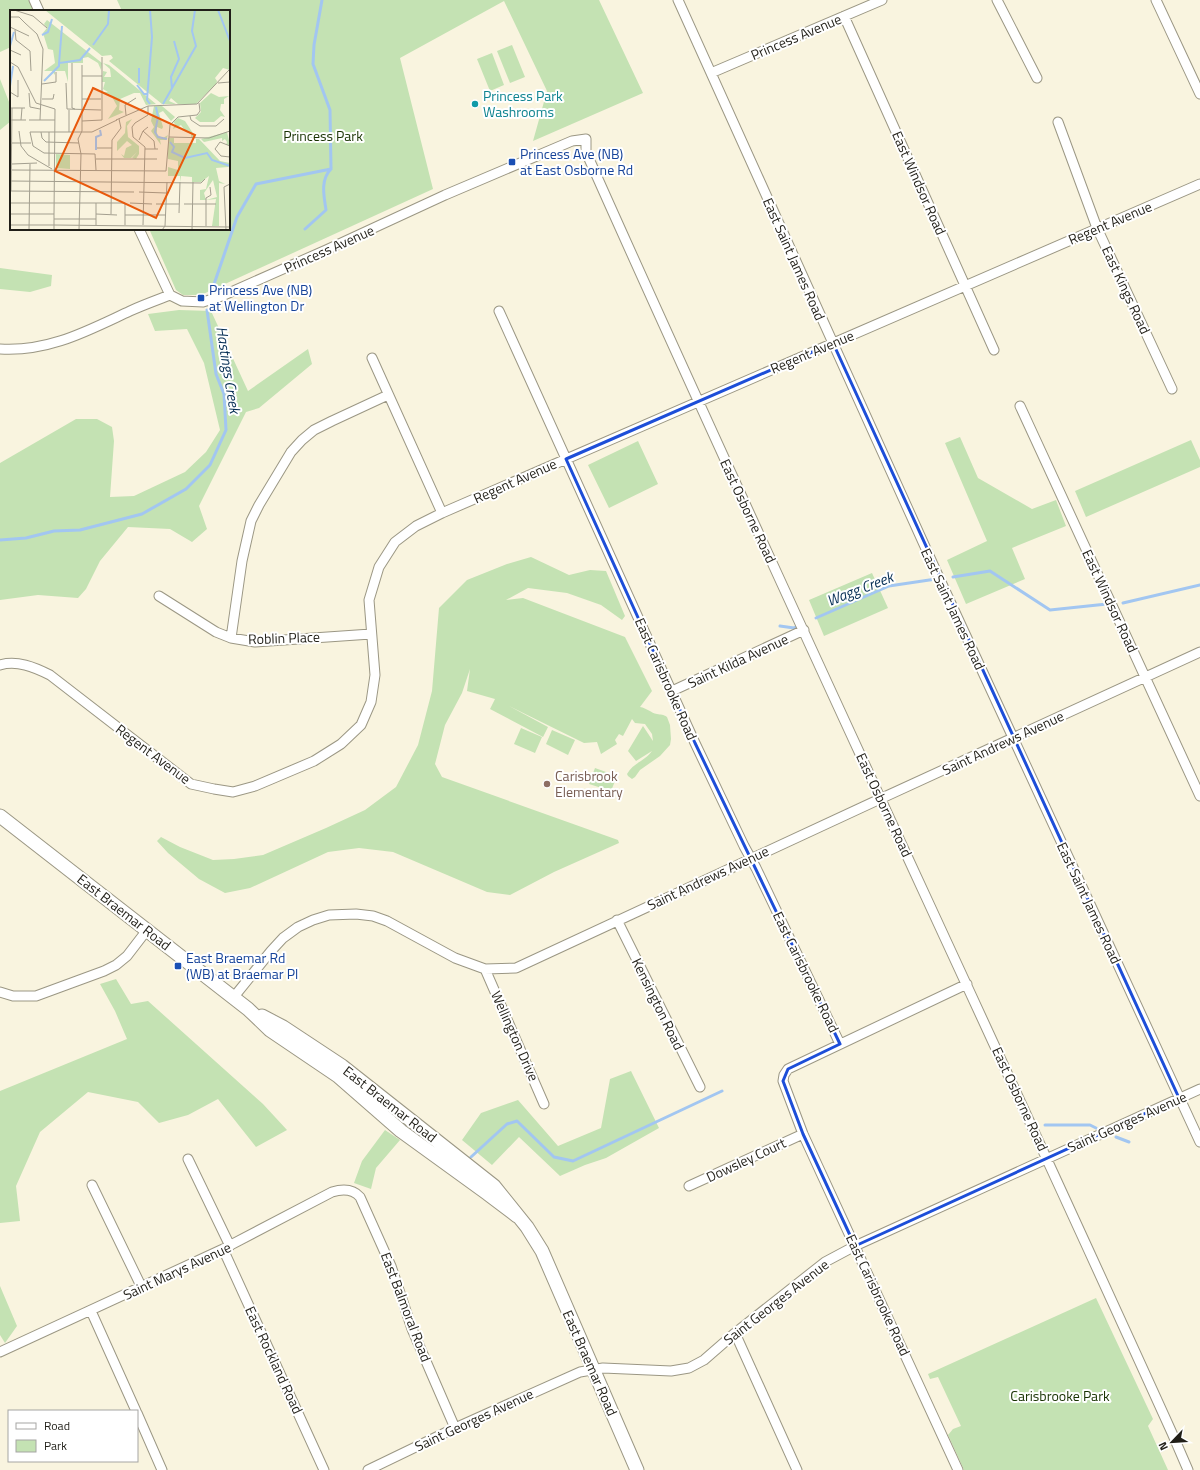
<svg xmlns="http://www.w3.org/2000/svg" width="1200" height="1470" viewBox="0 0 1200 1470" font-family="'Titillium Web',sans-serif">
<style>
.green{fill:#c4e2b3}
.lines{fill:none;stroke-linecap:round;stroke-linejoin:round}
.stream{stroke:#a2c6f1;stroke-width:3}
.street-casing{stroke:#9b9784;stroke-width:11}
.secondary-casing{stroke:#9b9784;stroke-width:15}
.street{stroke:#fff;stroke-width:9}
.secondary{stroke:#fff;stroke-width:13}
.marked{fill:none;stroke:#1d4ed8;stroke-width:3;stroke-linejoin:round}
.culture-dot{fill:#0f9aa8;stroke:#fff;stroke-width:1.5}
.transit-dot{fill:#1a4fb4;stroke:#fff;stroke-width:1.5}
.education-dot{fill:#8d6e63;stroke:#fff;stroke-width:1.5}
.labels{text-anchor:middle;stroke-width:4;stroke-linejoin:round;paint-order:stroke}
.street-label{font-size:14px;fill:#211f18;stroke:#fff}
.culture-label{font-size:14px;fill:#0d838f;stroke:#fff;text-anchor:start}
.park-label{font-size:14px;fill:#173100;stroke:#fff}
.transit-label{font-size:14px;fill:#164399;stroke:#fff;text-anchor:start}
.education-label{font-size:14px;fill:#785e54;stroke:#fff;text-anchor:start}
.water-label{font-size:15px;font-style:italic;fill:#062e54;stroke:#fff}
.inset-river{fill:none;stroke:#a2c6f1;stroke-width:2}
.inset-road{fill:none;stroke:#a39f8f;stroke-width:1}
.view{fill:#e8590c;fill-opacity:0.15;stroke:#e8590c;stroke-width:2}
.inset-edge{fill:none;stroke:#211f18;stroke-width:2}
</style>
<rect width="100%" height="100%" fill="#f9f4df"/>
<!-- green -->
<path class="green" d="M0,0H34L39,11H11V47L0,52Z
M117,0H599L643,93L533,141L547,91L504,1L400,58L433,189L201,295H183L176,290L150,231L154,229H229V11H122Z
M512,45L525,77L510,83L497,51Z
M492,53L504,85L490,91L477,59Z
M0,79L11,107V121L0,130Z
M0,268L52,275L51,286L30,292L0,289Z
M179,310L211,311L248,391L308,349L312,364L259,408L246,412L199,506L207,529L192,542L170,529L128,527L100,561L86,589L78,598L38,595L0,600V463L76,419H97L112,427L114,441L110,497L134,496L185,472L206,452L220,430L204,363L187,329L155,331L148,314Z
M960,437L978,478L1032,509L1056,500L1066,526L1012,548L1025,579L966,604L947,560L987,541L945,443Z
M1191,440L1200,460V467L1086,517L1075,491Z
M638,441L658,484L609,508L588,465Z
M531,557L569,575L590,570L606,571L625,616L622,620L601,605L567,593L528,588L506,600L523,598L625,637L652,691L640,707C647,708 651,713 657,714C661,715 663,714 667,717L670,725L671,739L670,745L660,756L640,770L635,777L632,779L628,776L627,774C633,763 645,761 652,751L636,761L628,751L643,726L653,741L652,734L645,724L635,723L632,719L623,736L619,734L615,740L617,744L601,754L597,742L584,743L509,706L548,727L543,737L490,709L495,699L467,691L470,669L462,693L445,725L435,764L442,777L618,840L619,843L554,872L510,895L487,892L393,852L359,848L328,852L250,888L225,893L199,879L168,853L157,841L161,837L180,847L213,860L234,859L263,855L326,828L365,810L396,787L418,745L432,691L439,608L467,580L507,564Z
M872,573L888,608L824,636L809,600Z
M521,728L542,737L535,753L514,744Z
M552,730L575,740L568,755L546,744Z
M595,768L617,776L611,791L589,784Z
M116,979L131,1004L148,1001L263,1104L287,1130L256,1147L218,1099L188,1115L159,1123L138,1102L88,1092L40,1132L16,1186L20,1221L0,1223V1091L127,1039L115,1011L100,984Z
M631,1071L659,1128L606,1158L585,1165L560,1176L519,1137L492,1165L462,1140L481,1113L518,1100L558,1146L601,1128L610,1079Z
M385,1130L400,1140L376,1168L371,1189L354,1183L362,1161Z
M0,1286L17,1326L5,1343L0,1335Z
M1096,1298L1153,1419L1148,1426L1168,1470H964L948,1435L953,1429L961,1426L938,1377L930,1379L928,1374Z"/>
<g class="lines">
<!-- stream -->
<path class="stream" d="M305,229L326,210C324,196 320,180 331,169
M211,293L237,217L256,184L331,169L330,110L313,64L314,45L322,0
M0,540L26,538L54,531L80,530L142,514L186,489L210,465L226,430L224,394L216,374L207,310
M953,577L990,571L1050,610L1107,604
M1123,603L1200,585
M816,618L889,586L936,579
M780,626L794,628L799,626
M1045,1125H1090L1096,1128
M1116,1137L1129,1142
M471,1157L507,1124L517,1121L554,1157L573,1161L722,1091"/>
<defs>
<path id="street" d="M34,0L39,11
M678,0L936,571L1200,1142
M997,0L1037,78
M1156,0L1200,94
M844,16L994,350
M711,73L882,0
M1058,122L1097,228L1172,389
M139,229L170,295
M499,311L695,743L744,846L756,868L840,1044
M0,349C49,352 87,331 130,311C143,305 157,300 170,295L182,301L203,302L222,296L326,250L445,195L572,141L586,139V152C777,581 978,1005 1172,1433L1188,1470
M372,358L442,513
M1020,406L1200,796
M159,596L216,632L231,638L255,642L371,634
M231,638L242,561L251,521L259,505L291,452L302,440L314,430L332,421L388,395
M0,665C17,660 34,667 50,675L191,784L214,789L233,792L255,786L314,761L341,744L361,725L371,702L375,675L369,600L379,567L395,542L416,526L442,513L1200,184
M672,691L804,630
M617,920L700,1087
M485,969L544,1104
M0,992L13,996H36L104,971L116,965L127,956L147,930
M233,998L271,951L283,938L298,927L313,920L329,915L356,914L373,916L387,921L455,958L485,969L516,968C743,861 972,757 1200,652
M188,1159L230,1246
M92,1185L142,1288
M689,1186L803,1134
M223,1249L324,1470
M91,1311L136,1411
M735,1333L797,1470
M0,1352L223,1249L332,1192C342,1189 353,1189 360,1197L391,1266L412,1329L455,1428
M137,1413L162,1470
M368,1470L455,1428L580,1372L603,1368L671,1371L689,1368L704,1360L735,1333L825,1262L855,1246L1200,1089
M958,1470L803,1134L783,1081L784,1075L788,1069L967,984"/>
<path id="secondary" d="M0,816L248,1009L270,1030L338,1076L401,1131L488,1194L517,1216
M262,1016L283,1027L342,1066L494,1186L527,1227L542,1251L637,1470"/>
</defs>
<!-- street casing -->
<use href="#street" class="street-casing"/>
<!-- secondary casing -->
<use href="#secondary" class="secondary-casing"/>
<!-- street -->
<use href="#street" class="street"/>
<!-- secondary -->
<use href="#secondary" class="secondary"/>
</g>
<!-- marked area -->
<path class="marked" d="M833,343L1179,1098L855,1246L803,1134L783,1081L788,1069L840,1044L695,743L566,459Z"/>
<!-- markers -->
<circle class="culture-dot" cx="475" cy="104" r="4"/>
<g class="transit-dot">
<rect x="508" y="158" width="8" height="8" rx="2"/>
<rect x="197" y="294" width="8" height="8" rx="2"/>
<rect x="174" y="962" width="8" height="8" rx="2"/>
</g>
<circle class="education-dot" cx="547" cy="784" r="4"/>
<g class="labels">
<!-- street labels -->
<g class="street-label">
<text transform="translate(796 37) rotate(-23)" y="5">Princess Avenue</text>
<text transform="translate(919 183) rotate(66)" y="5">East Windsor Road</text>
<text transform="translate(1110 223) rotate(-23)" y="5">Regent Avenue</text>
<text transform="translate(329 249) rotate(-24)" y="5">Princess Avenue</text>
<text transform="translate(794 259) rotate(66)" y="5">East Saint James Road</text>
<text transform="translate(1126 290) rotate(65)" y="5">East Kings Road</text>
<text transform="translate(812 352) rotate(-23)" y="5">Regent Avenue</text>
<text transform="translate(515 481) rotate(-24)" y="5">Regent Avenue</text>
<text transform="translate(748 511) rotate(65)" y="5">East Osborne Road</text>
<text transform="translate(1110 601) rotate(65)" y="5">East Windsor Road</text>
<text transform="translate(953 609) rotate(65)" y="5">East Saint James Road</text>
<text transform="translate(284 638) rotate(-2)" y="5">Roblin Place</text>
<text transform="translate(738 661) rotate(-25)" y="5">Saint Kilda Avenue</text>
<text transform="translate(666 679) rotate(66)" y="5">East Carisbrooke Road</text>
<text transform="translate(1003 743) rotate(-25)" y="5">Saint Andrews Avenue</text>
<text transform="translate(153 754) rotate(37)" y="5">Regent Avenue</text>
<text transform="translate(884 805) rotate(65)" y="5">East Osborne Road</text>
<text transform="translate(708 878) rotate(-25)" y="5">Saint Andrews Avenue</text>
<text transform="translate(1089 903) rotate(65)" y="5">East Saint James Road</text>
<text transform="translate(124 912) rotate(38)" y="5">East Braemar Road</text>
<text transform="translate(806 972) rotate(64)" y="5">East Carisbrooke Road</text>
<text transform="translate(658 1004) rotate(64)" y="5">Kensington Road</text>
<text transform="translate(515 1036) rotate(66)" y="5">Wellington Drive</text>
<text transform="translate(1020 1099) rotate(65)" y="5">East Osborne Road</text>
<text transform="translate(390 1104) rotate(38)" y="5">East Braemar Road</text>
<text transform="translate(1127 1122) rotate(-24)" y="5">Saint Georges Avenue</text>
<text transform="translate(746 1160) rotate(-25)" y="5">Dowsley Court</text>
<text transform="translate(177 1271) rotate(-25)" y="5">Saint Marys Avenue</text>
<text transform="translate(878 1295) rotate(65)" y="5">East Carisbrooke Road</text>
<text transform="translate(776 1302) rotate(-38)" y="5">Saint Georges Avenue</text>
<text transform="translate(406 1307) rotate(69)" y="5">East Balmoral Road</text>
<text transform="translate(274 1360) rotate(65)" y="5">East Rockland Road</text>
<text transform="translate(590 1363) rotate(66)" y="5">East Braemar Road</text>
<text transform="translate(474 1420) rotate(-25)" y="5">Saint Georges Avenue</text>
</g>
<!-- culture labels -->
<g class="culture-label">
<text x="483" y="101">Princess Park<tspan x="483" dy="16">Washrooms</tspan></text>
</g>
<!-- park labels -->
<g class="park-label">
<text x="323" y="141">Princess Park</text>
<text x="1060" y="1401">Carisbrooke Park</text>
</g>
<!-- transit labels -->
<g class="transit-label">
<text x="520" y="159">Princess Ave (NB)<tspan x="520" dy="16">at East Osborne Rd</tspan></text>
<text x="209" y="295">Princess Ave (NB)<tspan x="209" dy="16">at Wellington Dr</tspan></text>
<text x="186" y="963">East Braemar Rd<tspan x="186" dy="16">(WB) at Braemar Pl</tspan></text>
</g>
<!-- education labels -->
<g class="education-label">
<text x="555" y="781">Carisbrook<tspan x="555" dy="16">Elementary</tspan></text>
</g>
<!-- water labels -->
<g class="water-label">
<text transform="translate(228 370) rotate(81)" y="5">Hastings Creek</text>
<text transform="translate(860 589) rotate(-21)" y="5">Wagg Creek</text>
</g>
</g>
<!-- overview -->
<g transform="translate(10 10)">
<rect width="220" height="220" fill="#f9f4df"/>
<path d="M35,0H220V60L213,58L205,68L207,71L206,74L186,94H168L161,88L159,91L166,94H152L99,51L103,48L101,45L92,46ZM37,10L92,53L91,60L88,53L78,47L73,48V53H58V72L55,61H45V65L42,61H34L45,53L43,40L38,39L33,23L37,18L34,14ZM93,53L99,55L146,94L136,95L130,83H124L110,89L109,100L114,102L98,109L107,96L101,85L92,82H98L93,79L95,72H92L93,61L97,62L94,67H101L100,59ZM201,83L209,87L219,86L214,89V94H211L210,100L215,107L211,106L204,112H190L185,108L191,102L190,93ZM144,96H152L165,107L161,111L153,101L149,103L153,117L152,119L147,117V125L153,128L158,125L156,130H150L151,135L141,121L144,117L141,111ZM168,108L175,111L186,128L181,127V123L176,122L171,115L163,119L165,114L163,112ZM122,109L117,116L118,127L129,136V144L126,149L122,148L127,142L121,148H114L111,144L114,146L116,138L122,135L117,131L107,141V132L115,123L116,112ZM217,122L220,135H216L217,132L215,129L212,131V128L194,132L191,129ZM158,128H164V133H186V129H189L210,151L220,153L218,157L206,158L209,171L215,174L209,173V216H202L206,189L196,190L207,187L203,170L194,183L196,190H190V180L196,179L199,166L191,172H182V167L171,166L170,172V166H158V157L168,160V151L158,149ZM46,144L60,145V159L46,158Z" fill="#c4e2b3"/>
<path class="inset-river" d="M140,0L142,27L137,90L140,94M208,0L220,31M32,25L38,22L42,9M83,35L98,14L99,0M0,36L4,22M49,54L52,16M34,71L49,56V53L70,50L80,38M129,73V58M127,75L134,84H137M0,76L3,56M162,79L161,67L169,49L164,31M153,94L186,36L182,21L185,0M146,97L148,107L145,122L148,127L157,129M160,132L164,137L162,142L175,148L197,143L202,150L220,156M86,140V127L91,125L90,120"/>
<path class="inset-road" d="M4,0L23,6L37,18M0,7H9L15,13L27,24L33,39L30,110M0,17L19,26M5,20L6,30L20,41L21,61M0,40L11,45M0,52L8,57L26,93L45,99L44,204M62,53V98L65,99M72,66H92M56,73L57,99L91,100M208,73L220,72M32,74L46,72V62M0,82L8,87V70M19,83L20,97L30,99M32,89H43L44,84M72,89H91M0,98H15M59,100V122M116,105L115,95L126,88M180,106L181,110L190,116H206L214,109M0,110H16M11,110L12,98M19,110H45M106,110L138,96L187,94L219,60M72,111L92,110V47M9,121L11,136L18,145L42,159M133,121L144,131L145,139M31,122L32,128L36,132L69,133M159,127L199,128L220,121M129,130L133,121L138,117M2,133H21M220,136L210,132L205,139L211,146L220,147M87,138H102M135,139H148M86,149H147M2,154L27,153M39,156V122M2,160L156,161L160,115L168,107L187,105L190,101L189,93M86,160L85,144L34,143L23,136L20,122H82L107,110M1,171L191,173L195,169M0,181L124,182M1,181L2,98M129,182L156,183M0,193H115V215M120,193L142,194M146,194H169M174,194H206M169,203L170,172M0,204H44V220M86,204L107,205M101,204L102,130L111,118L109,109M115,205H156M44,209H86M0,215H44M44,215L220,217M86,215V193M133,215L135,137L123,127L122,117L125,113L138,105V96M196,216V188L201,185L200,177M19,220L20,154M69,220L71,144L68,129L72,121V55M152,220L155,216L157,172M182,220L183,172M216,220L214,177L220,174"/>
<path class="view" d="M83,78L185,125L146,208L45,161Z"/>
<rect width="220" height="220" class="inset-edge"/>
</g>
<!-- legend -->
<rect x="8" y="1410" width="130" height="52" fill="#ffffff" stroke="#a6a5a3"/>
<rect x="16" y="1423" width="20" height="6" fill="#ffffff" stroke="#a6a5a3"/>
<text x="44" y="1430" font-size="12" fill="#211f18">Road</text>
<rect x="16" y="1440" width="20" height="12" fill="#c4e2b3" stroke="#a6a5a3"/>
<text x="44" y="1450" font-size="12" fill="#211f18">Park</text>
<!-- north arrow -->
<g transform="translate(1172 1442) rotate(245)" stroke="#ffffff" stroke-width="3" paint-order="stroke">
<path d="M0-3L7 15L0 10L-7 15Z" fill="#211f18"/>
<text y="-6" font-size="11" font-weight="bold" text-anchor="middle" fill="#211f18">N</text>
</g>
</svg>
